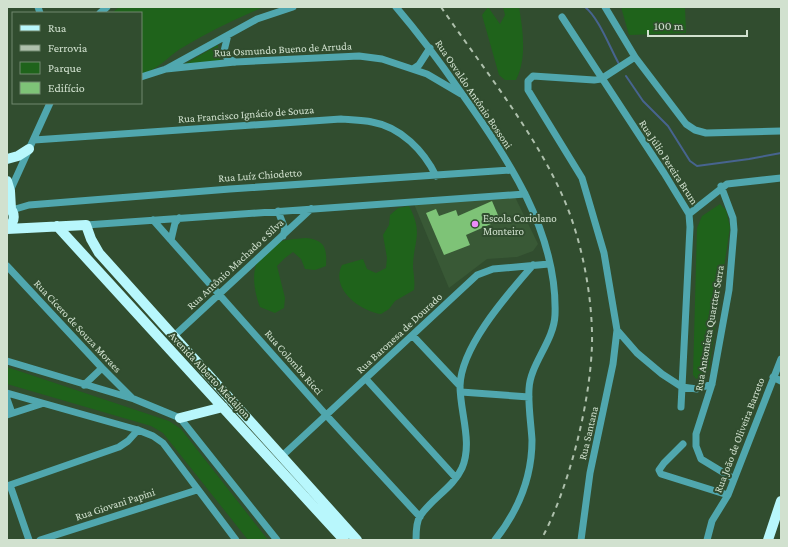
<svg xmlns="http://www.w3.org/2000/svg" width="788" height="547" viewBox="0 0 788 547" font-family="'Crimson Pro',serif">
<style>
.built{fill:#395936}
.green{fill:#1f631b}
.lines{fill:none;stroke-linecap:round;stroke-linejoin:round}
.stream{stroke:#47648f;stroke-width:2}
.building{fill:#7ec377}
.minor{stroke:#50a7ae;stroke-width:7}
.major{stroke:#b8f7fc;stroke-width:10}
.rail{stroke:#aec0ac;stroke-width:2;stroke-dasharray:5 5;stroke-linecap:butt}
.poi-dot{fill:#ec8cfa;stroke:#314d2f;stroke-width:1.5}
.labels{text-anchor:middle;stroke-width:4;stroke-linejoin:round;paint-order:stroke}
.street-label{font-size:11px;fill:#d1e1cf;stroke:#314d2f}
.poi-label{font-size:11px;fill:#d1e1cf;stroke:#314d2f;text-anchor:start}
</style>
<rect width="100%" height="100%" fill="#314d2f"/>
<!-- built -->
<path class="built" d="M515,197L538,244L533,251L517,257L487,259L449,288L414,204Z"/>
<!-- green -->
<path class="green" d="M119,7H264C235,19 207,33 180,49C168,57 156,71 141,74V13H112Z
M488,7L500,24L505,15L503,7H519C523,30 527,59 516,80H505L499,75L482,15Z
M621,7H685L686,33L629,35Z
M218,45V56L221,61L183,65Z
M720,204L726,210L730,227L709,368L706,374L696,379L693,375L697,228L702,216Z
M409,206C424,234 413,241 413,268C414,276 415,283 414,290L395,301L389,309L381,314C360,311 330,289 342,265L363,259L367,269L376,273L386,268L387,258L383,235L389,225L390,215L398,208Z
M306,238C325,240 327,248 326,266L315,270L305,269L301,259L293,252L285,258L277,266L285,298L284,308L275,313L260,307C252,286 249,258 272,245C281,239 296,239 306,238Z
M7,367L169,421L181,429L268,540H248L163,433L151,426L7,384Z"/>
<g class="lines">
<!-- stream -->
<path class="stream" d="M585,7C599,18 610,48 619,64
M626,76L643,101L668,126L690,161L697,166L749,159L781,153"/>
</g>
<!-- building -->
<path class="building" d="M492,201L500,220L466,235L470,245L444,255L426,213L436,209L439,216L456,210L458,216Z"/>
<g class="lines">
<!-- minor -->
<path class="minor" d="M38,7L40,13
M396,7C419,34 440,62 460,91C506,155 558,232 555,315C554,341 530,364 529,389C528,406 531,423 532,440C532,477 518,511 495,540
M605,7L635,57L686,124L695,130L706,133L781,131
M100,13L107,7
M562,17L664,173L689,214L690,227L681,407
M228,35L224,51L227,58L235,62
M635,57L601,79L594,80L533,76L528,81V90L582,178L604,253L617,330L637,353L662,374L682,387L697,389L712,384
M166,69L235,62L359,56L382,59L427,74L461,94
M413,69L419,65L430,48
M141,77L166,69L257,19L293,7
M34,140L341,119C351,120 362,120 372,122C401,127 424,151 436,176
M721,186L733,218L734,230L729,290L712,384L696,434V446L701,459L734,479
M10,191L50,103
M12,210L29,205L230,189L511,170
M278,211L285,229L283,236
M689,214L727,184L781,178
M153,220L327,416L420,517
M86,225L525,194
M171,240L175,223L179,218
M7,266L102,368L132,398
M174,336L311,209
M413,336L460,386
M7,361L134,399L180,418L277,540
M773,377L781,381
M366,379L456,478
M84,385L102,368
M461,392L529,397
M7,393L138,430L153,436L163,443L236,540
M7,399L12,413
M7,415L41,404
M683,444L664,463L659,470L661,474L728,495
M281,457L477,275L493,269L549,264
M10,485L29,540
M7,486L119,447L128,441L138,430
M40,540L197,490
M416,540C416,533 416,522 420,516C432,498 453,488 462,468C473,443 460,412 460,386C461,346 508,294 533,265
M581,540L590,473L613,364L617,330
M707,540L712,521L728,495L781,359"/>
<!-- major -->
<path class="major" d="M7,159L18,156L29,149
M7,181L10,191L11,209
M7,206C16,212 16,222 7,228
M57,226L344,540
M7,229L86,225L91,239L99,253L357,540
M180,418L223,407
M768,540L781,501"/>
<!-- rail -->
<path class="rail" d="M441,7C482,67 534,131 563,197C582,240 593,298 592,345C590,404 569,488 541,540"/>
</g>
<!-- markers -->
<circle class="poi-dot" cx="475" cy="224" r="4"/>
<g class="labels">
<!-- street labels -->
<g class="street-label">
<text transform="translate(283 49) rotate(-3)" y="4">Rua Osmundo Bueno de Arruda</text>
<text transform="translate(474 94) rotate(56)" y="4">Rua Osvaldo Antônio Bossoni</text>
<text transform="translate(246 114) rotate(-4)" y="4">Rua Francisco Ignácio de Souza</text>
<text transform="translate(669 162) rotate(57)" y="4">Rua Júlio Pereira Brum</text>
<text transform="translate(260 175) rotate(-4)" y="4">Rua Luíz Chiodetto</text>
<text transform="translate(235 264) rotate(-43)" y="4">Rua Antônio Machado e Silva</text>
<text transform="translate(78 326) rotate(47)" y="4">Rua Cícero de Souza Moraes</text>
<text transform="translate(709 328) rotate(-80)" y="4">Rua Antonieta Quartter Serra</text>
<text transform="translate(399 333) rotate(-43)" y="4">Rua Baronesa de Dourado</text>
<text transform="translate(294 362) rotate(49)" y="4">Rua Colomba Ricci</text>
<text transform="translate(210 375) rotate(47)" y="4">Avenida Alberto Medaljon</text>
<text transform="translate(588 433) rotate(-77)" y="4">Rua Santana</text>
<text transform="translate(739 435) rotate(-69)" y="4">Rua João de Oliveira Barreto</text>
<text transform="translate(115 504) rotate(-18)" y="4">Rua Giovani Papini</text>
</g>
<!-- poi labels -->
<g class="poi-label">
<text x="483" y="222">Escola Coriolano<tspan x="483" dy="13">Monteiro</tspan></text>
</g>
</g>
<!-- border -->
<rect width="788" height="547" fill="none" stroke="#d1e1cf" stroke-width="16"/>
<!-- legend -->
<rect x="12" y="12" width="130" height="92" fill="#314d2f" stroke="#71886f"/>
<rect x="20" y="25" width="20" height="6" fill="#b8f7fc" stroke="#71886f"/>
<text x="48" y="32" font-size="12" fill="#d1e1cf">Rua</text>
<rect x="20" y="45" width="20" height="6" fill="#aec0ac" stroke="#71886f"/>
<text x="48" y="52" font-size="12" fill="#d1e1cf">Ferrovia</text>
<rect x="20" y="62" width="20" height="12" fill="#1f631b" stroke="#71886f"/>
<text x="48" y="72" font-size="12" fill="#d1e1cf">Parque</text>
<rect x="20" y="82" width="20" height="12" fill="#7ec377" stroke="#71886f"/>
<text x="48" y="92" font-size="12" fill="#d1e1cf">Edifício</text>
<!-- scale -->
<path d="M648 30v6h99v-6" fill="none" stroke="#d1e1cf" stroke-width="2"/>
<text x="654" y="30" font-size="12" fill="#d1e1cf" stroke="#314d2f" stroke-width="3" paint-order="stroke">100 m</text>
</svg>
